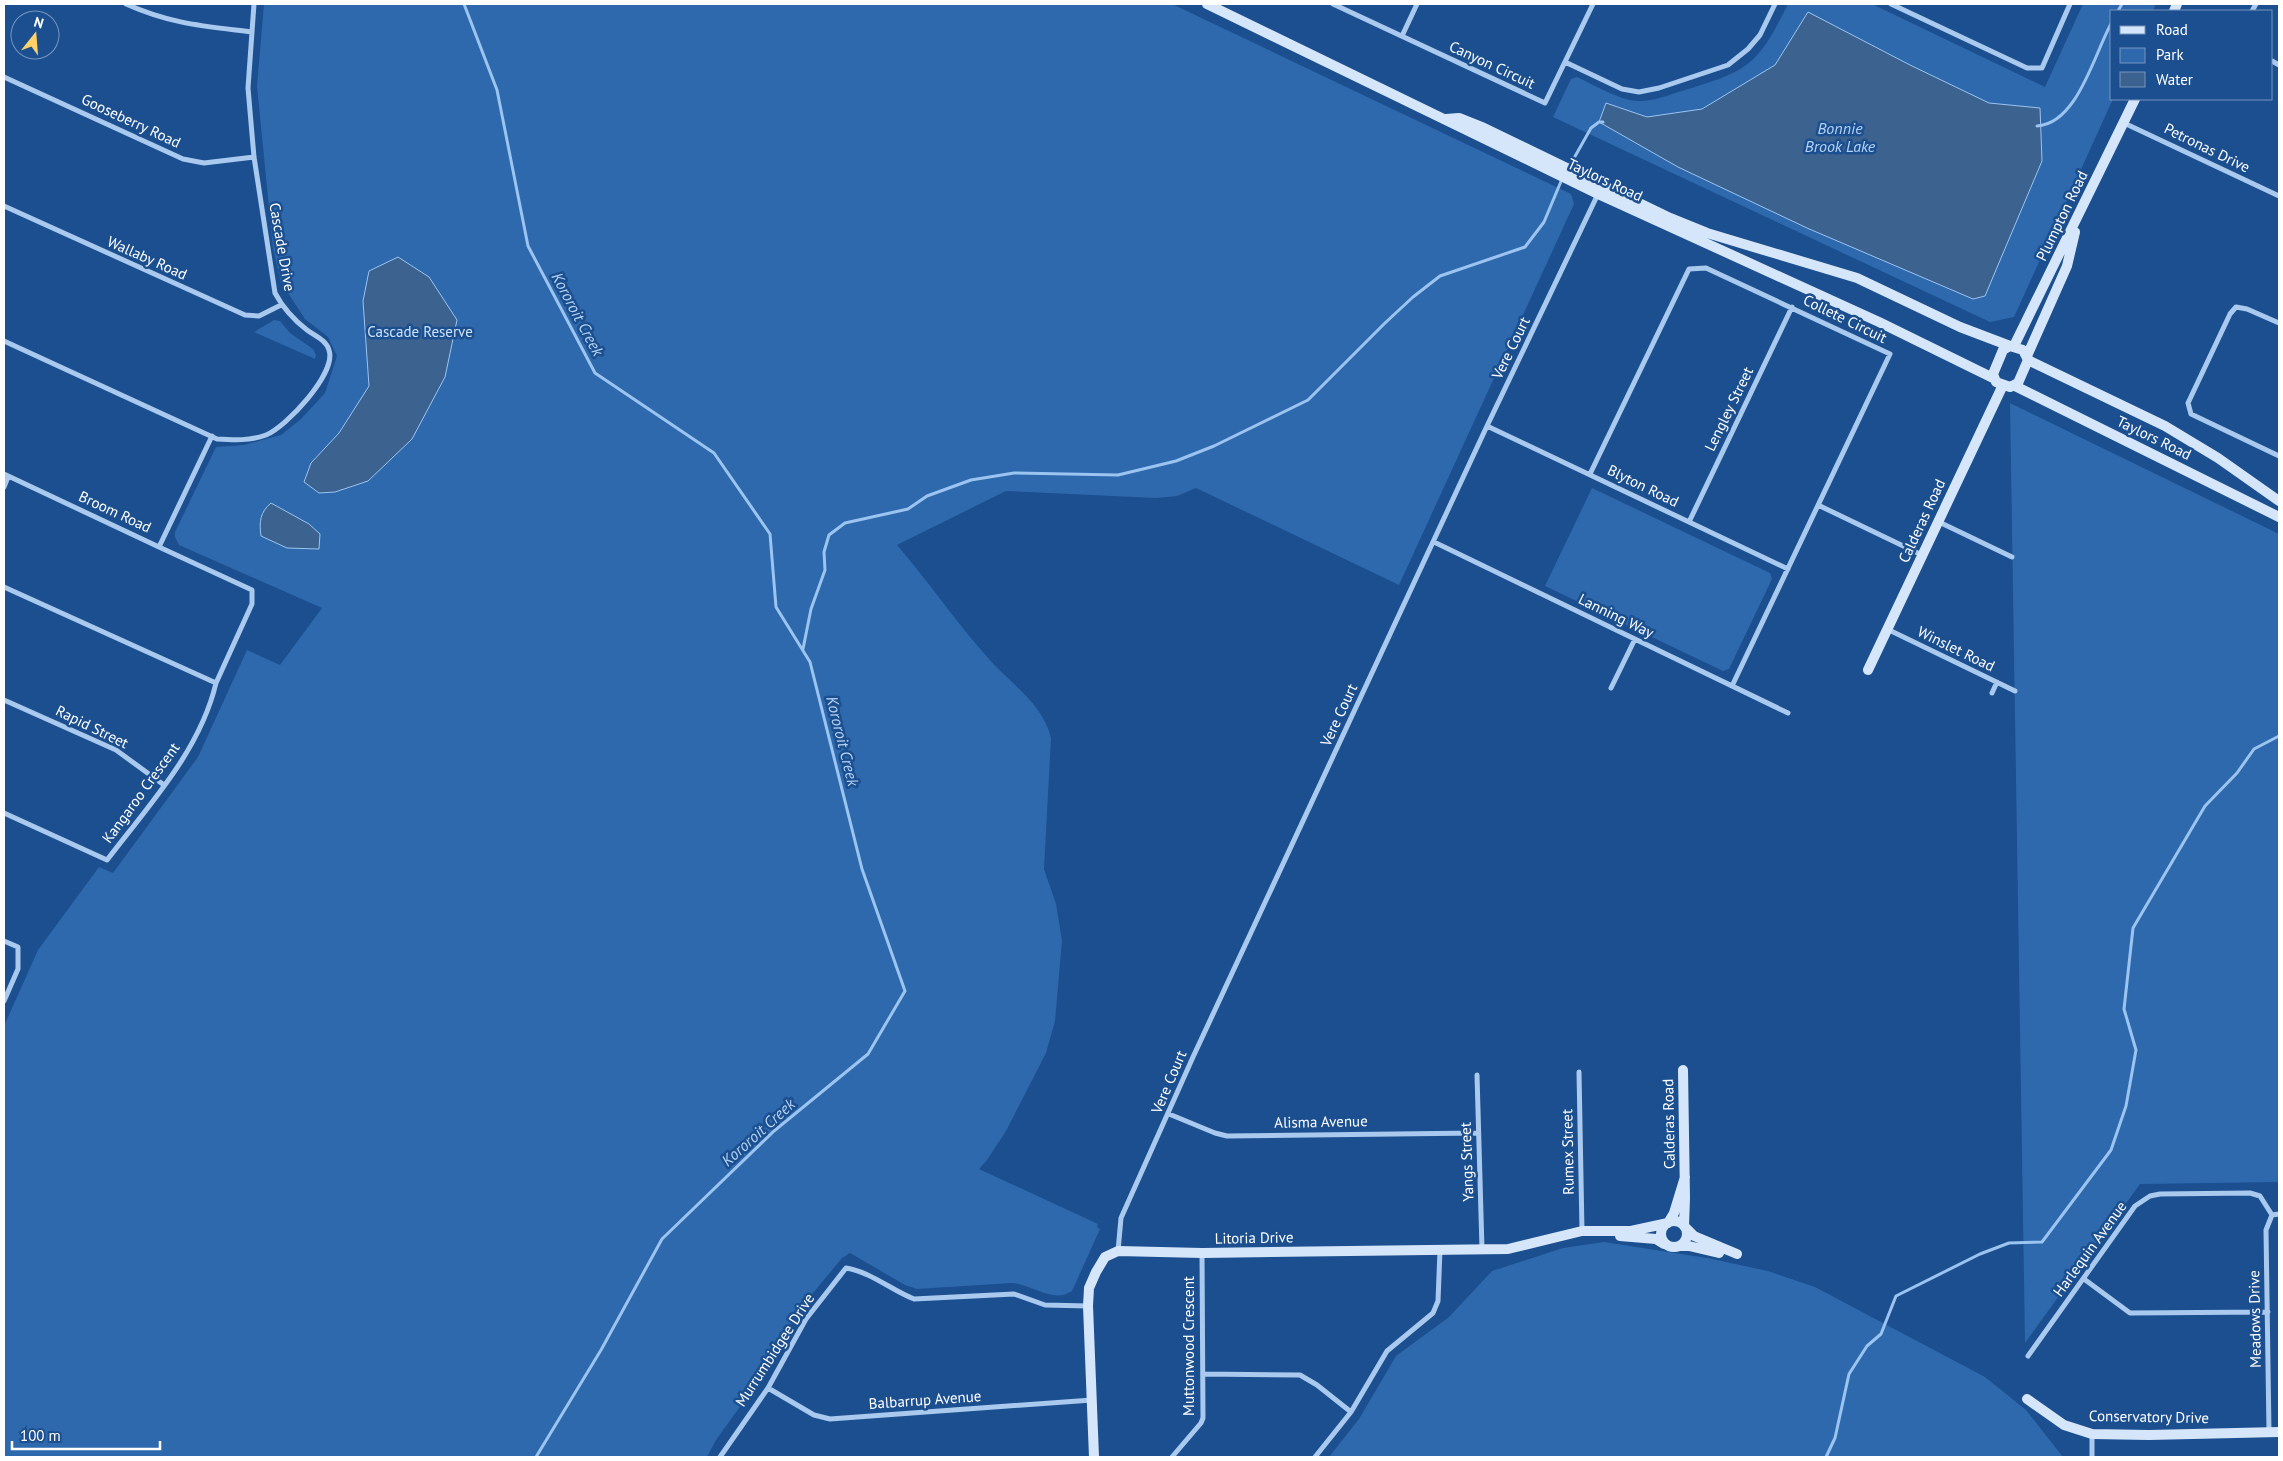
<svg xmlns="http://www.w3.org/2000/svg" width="2283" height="1461" viewBox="0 0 2283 1461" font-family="'PT Sans',sans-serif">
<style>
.green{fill:#2e69ad}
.water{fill:#3c6290;stroke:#9cc4f0}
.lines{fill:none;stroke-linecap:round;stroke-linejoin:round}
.stream{stroke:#9cc4f0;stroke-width:3}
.street{stroke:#a9c9ee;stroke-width:5}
.secondary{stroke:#d6e6fa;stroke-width:10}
.labels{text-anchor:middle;stroke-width:5;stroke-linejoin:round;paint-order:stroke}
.street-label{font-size:15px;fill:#fff;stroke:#1b4f8f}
.park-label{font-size:15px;fill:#cfe3fa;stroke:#1b4f8f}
.water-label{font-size:16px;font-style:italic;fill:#b5d3f5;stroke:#1b4f8f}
</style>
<rect width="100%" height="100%" fill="#1b4f8f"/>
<!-- green -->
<path class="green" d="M264,4H1172L1571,194L1574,204L1399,585L1196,488L1177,496L1156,498L1006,491L897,545C928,581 956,622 988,658C1010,683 1043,704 1051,738L1044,869L1056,904L1062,941L1055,1021L1046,1053L1006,1131L987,1160L979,1169L1098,1224L1097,1227L1100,1229L1072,1291C1052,1304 1032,1284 1011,1283L917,1289L905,1285L850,1253L842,1258L799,1310L768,1368L716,1440L707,1457H4V1026L38,950L99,867L113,873L198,757L247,650L280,665L322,608L179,545L175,537V532L216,447L244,445L281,435L301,419L325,393L337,356L328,337L305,319L281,282L273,248L257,86Z
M1788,4H1872L2045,87L2083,4H2156L2153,11H2112L2113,99L2014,317L1990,322L1553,117L1571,79L1577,77C1594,85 1612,96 1630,100C1647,104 1665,96 1682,91C1748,71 1757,67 1788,4Z
M274,320L280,321L290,333L313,349L316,355L315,359L254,332Z
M2010,403L2279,534V1191V1182L2140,1184L2025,1343Z
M1592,488L1770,573L1772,579L1729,669L1723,671L1545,586Z
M1604,1242L1707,1258L1768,1271L1815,1287L1985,1377L2026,1410L2063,1457H1329L1359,1419L1396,1356L1449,1317L1492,1271L1563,1248Z"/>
<!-- water -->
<path class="water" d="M1808,12L1910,65L1989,103L2040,108L2042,161L1985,296L1973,299L1807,228L1678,167L1599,122L1606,103L1647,117L1702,109L1775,65Z
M398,257L429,277L457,320L445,377L412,439L368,481L335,492L319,493L304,482L311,463L339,433L369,386L363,301L369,271Z
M271,503L309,524L320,534L319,549L287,548L261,536C259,522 260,512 271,503Z"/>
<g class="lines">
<!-- stream -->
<path class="stream" d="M464,4L497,90L528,246L595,373L714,453L770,534L776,607L810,662L862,869L905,991L868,1054L774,1131L662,1239L601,1350L536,1457
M2118,11L2122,4
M2037,126C2078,124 2095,51 2112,22
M1569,167L1591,128L1599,122H1603
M803,649L811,609L825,570L824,552L829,535L845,523L908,509L927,496L971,480L1014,473L1118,475L1176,461L1214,446L1308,400L1385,323L1413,297L1440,276L1525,247L1544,222L1562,179
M1826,1457L1835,1438L1849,1374L1867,1346L1881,1334L1896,1296L1980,1254L2009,1243L2042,1242L2111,1150L2126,1106L2136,1050L2124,1009L2133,928L2205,806L2237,773L2254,749L2279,736"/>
<!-- street -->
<path class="street" d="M126,4C171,24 203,26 251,32
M1333,4L1545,103L1593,4
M1891,4L2027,68H2042L2070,4
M2252,11L2256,4
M1402,36L1417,4
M2272,61L2279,65
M1565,62L1622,89L1639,92L1659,88L1728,65L1748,49L1760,35L1775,4
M4,77L183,159L204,163L254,157
M2124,123L2279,196
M4,206L245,315L259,316L281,305
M2279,323L2247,309L2236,307L2230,314L2188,403L2191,414L2279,456
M4,341L217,439C233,440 250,441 266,435C286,427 337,373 329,350C326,340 315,336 307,330C294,320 283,308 275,293L254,157L248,88L254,4
M1487,426L1788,569
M4,474L159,547L212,436
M1590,474L1689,269L1706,268L1890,354L1732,686
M4,487L8,477
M1818,505L1922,555
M1689,522L1792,307
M1939,522L2012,557
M1434,542L1788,713
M159,547L252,590V604L216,683
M4,587L216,683C200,751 148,806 107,860L4,813
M1887,629L2015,691
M1611,688L1635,639
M1992,693L1997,682
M4,700L116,750L164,785
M4,941L18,947V969L4,1001
M1579,1072L1582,1231
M1477,1075L1482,1249
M1169,1114L1215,1133L1227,1136L1478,1133
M1118,1251L1121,1218L1193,1057L1487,426L1598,194
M2084,1279L2130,1313L2268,1312
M2028,1356L2135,1206L2150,1196L2160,1194L2250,1193L2260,1196L2272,1215
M1203,1374L1300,1375L1317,1385L1351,1412
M768,1388L814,1415L830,1419L1092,1400
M2269,1432L2266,1230L2272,1215L2279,1214
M2092,1434V1457
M720,1457L768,1388L806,1319L846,1268C871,1272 891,1290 914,1299L1014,1294L1045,1305L1088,1306
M1172,1457L1201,1423L1203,1418L1202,1253
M1315,1457L1351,1412L1387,1351L1433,1313L1438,1301L1440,1250"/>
<!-- secondary -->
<path class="secondary" d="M1207,4L1598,194L1879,322L1993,378
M2174,11L2177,4
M1446,119L1459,118L1484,128L1670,218L1707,233L1857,278L1960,327L2010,346
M2010,346L2023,350L2028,360L2018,383L2010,387L1996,382L1993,374L2003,350Z
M2014,346L2135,99
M2027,356L2067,266L2075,232
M2028,360L2165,426L2218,458L2279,501
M2015,386L2279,517
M1868,670L2003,385
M1683,1070L1685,1198L1684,1226L1694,1236L1737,1254
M1661 1234a13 13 0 1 1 26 0a13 13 0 1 1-26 0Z
M1620,1236L1656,1239L1664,1244
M1680,1246H1689L1719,1253
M2027,1399L2064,1425L2092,1434L2149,1435L2279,1432
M1094,1457L1088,1306L1089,1288L1096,1272L1105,1257L1118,1251L1202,1253L1508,1249L1582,1231H1631L1668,1223L1674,1213L1685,1177"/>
</g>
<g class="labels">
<!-- street labels -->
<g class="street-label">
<text transform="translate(1492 65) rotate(25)" y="5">Canyon Circuit</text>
<text transform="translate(131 121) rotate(25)" y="5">Gooseberry Road</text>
<text transform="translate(2207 148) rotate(26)" y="5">Petronas Drive</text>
<text transform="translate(1605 180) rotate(25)" y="5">Taylors Road</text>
<text transform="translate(2062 216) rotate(-64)" y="5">Plumpton Road</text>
<text transform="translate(282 247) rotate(80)" y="5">Cascade Drive</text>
<text transform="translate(147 258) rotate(24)" y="5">Wallaby Road</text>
<text transform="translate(1845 319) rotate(26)" y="5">Collete Circuit</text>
<text transform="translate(1511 348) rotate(-64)" y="5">Vere Court</text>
<text transform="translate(1729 409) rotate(-64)" y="5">Lengley Street</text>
<text transform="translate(2154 438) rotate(26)" y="5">Taylors Road</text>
<text transform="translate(1643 486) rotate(26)" y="5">Blyton Road</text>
<text transform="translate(115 512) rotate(25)" y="5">Broom Road</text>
<text transform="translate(1922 521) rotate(-65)" y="5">Calderas Road</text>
<text transform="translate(1616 616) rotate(26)" y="5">Lanning Way</text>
<text transform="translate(1956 649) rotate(26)" y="5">Winslet Road</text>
<text transform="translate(1339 715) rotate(-65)" y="5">Vere Court</text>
<text transform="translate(92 727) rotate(26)" y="5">Rapid Street</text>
<text transform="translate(141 793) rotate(-54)" y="5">Kangaroo Crescent</text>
<text transform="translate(1169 1082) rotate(-67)" y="5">Vere Court</text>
<text transform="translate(1321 1122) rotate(-1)" y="5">Alisma Avenue</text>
<text transform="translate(1669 1124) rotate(-91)" y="5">Calderas Road</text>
<text transform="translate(1568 1152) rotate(-91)" y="5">Rumex Street</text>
<text transform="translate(1467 1162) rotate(-92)" y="5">Yangs Street</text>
<text transform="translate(1254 1238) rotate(-1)" y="5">Litoria Drive</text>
<text transform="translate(2090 1249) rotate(-54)" y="5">Harlequin Avenue</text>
<text transform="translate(2255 1319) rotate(-91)" y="5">Meadows Drive</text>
<text transform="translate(1189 1346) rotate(-90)" y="5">Muttonwood Crescent</text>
<text transform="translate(775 1350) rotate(-57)" y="5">Murrumbidgee Drive</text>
<text transform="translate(925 1400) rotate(-4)" y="5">Balbarrup Avenue</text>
<text transform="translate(2149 1417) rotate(1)" y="5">Conservatory Drive</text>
</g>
<!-- park labels -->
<g class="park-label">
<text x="420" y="337">Cascade Reserve</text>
</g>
<!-- water labels -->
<g class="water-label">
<text x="1840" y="134">Bonnie<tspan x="1840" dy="18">Brook Lake</tspan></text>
<text transform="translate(578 314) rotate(62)" y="6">Kororoit Creek</text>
<text transform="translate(843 741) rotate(76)" y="6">Kororoit Creek</text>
<text transform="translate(758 1132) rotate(-42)" y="6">Kororoit Creek</text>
</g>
</g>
<!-- border -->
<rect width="2283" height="1461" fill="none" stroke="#ffffff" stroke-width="10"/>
<!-- legend -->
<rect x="2110" y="10" width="162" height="90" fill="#1b4f8f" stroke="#7695bc"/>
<rect x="2120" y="26" width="25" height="8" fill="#d6e6fa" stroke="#7695bc"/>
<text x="2156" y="35" font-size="15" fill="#ffffff">Road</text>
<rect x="2120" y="48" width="25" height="15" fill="#2e69ad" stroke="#7695bc"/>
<text x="2156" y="60" font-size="15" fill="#ffffff">Park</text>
<rect x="2120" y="72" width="25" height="15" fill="#3c6290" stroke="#7695bc"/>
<text x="2156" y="85" font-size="15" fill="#ffffff">Water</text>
<!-- north arrow -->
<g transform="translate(35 35) rotate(17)"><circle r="24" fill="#1b4f8f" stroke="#7695bc"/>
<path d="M0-4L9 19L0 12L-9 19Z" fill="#ffd166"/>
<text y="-8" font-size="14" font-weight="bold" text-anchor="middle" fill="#ffffff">N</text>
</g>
<!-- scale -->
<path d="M12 1441v8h148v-8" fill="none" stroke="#ffffff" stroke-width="2.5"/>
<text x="20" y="1441" font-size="15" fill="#ffffff" stroke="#1b4f8f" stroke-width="4" paint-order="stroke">100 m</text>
</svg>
